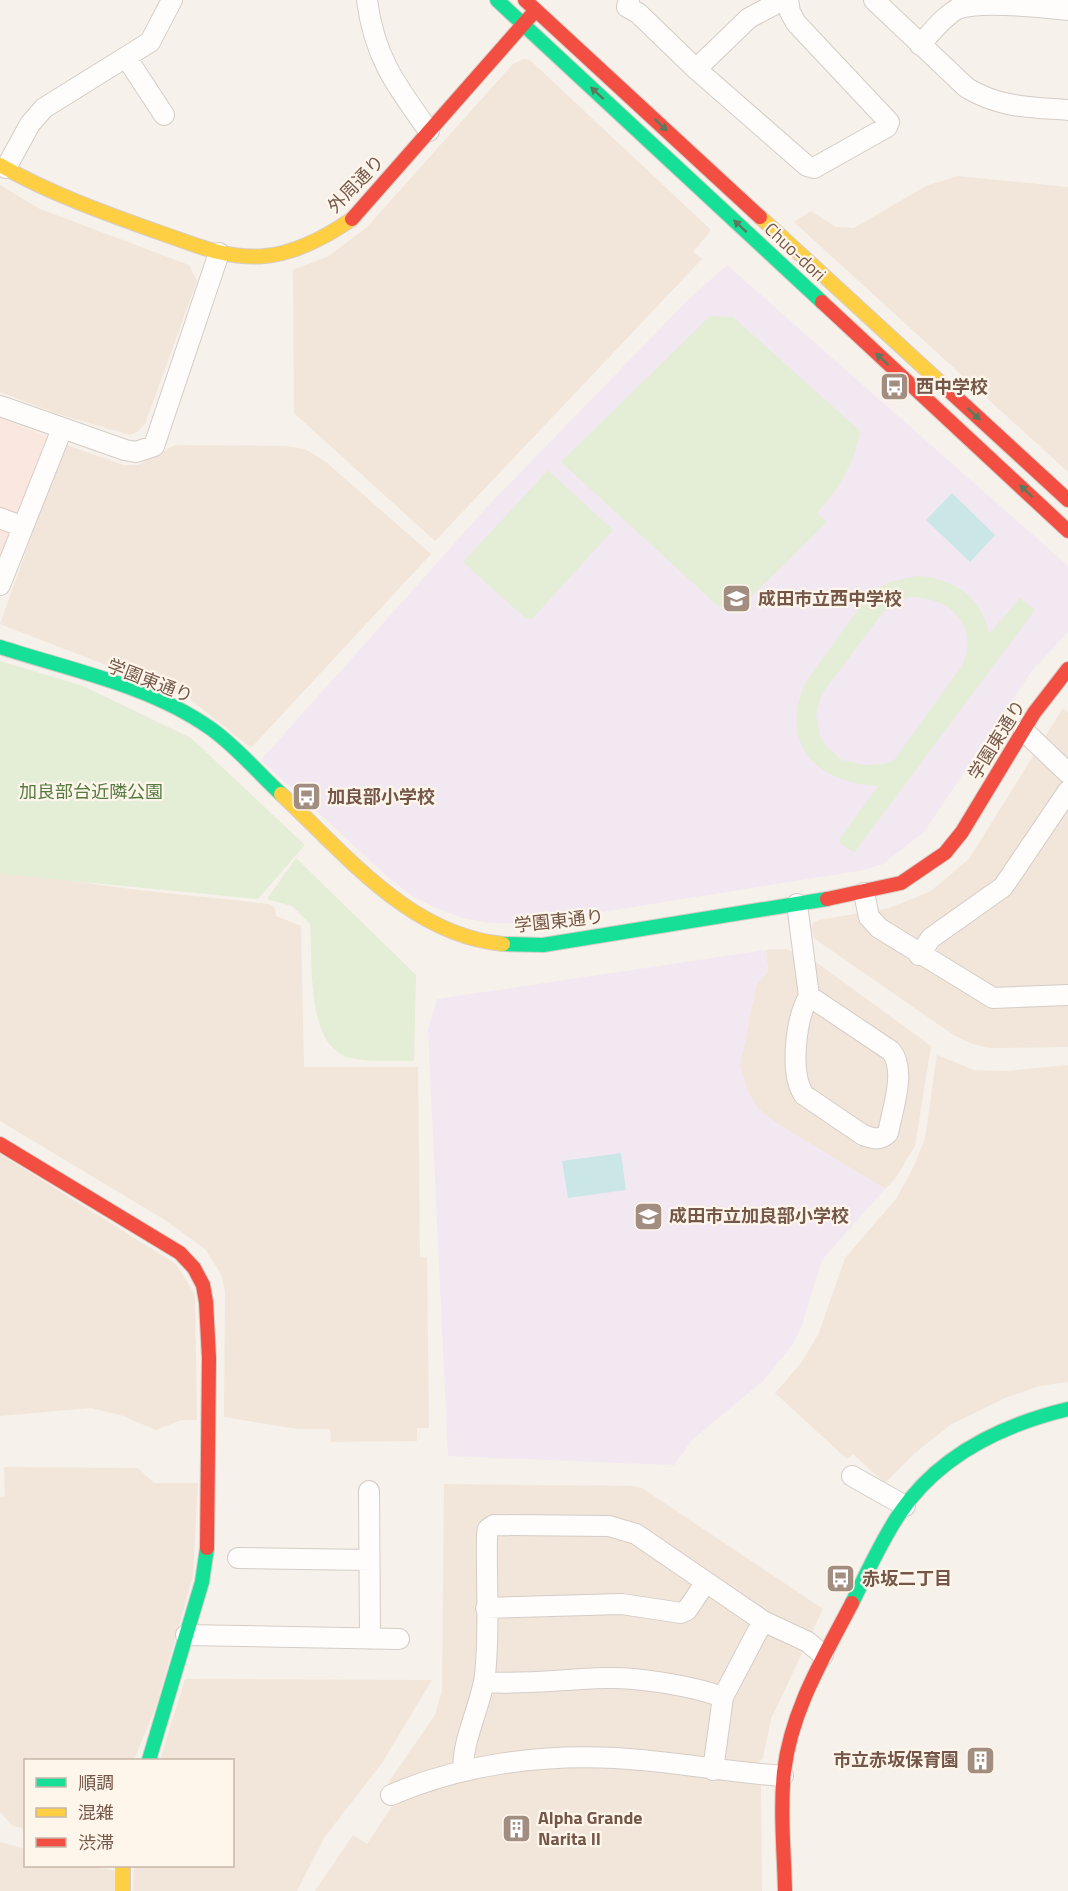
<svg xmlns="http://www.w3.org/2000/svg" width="1068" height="1891" viewBox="0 0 1068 1891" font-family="'Titillium Web','Noto Sans JP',sans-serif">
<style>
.residential{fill:#f2e6da}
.commercial{fill:#fae8e0}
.education{fill:#f2e8f2}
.green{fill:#e4edd5;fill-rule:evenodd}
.water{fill:#cbe6e7}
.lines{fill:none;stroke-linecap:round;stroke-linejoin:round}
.street-casing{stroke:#d5ccc6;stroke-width:22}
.fast-casing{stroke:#d6cdc6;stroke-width:16}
.slow-casing{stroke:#d6cdc6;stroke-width:16}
.jam-casing{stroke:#d6cdc6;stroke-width:16}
.street{stroke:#fefdfc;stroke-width:20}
.fast{stroke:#16e098;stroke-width:14}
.slow{stroke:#ffcf43;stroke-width:14}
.jam{stroke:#f24e42;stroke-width:14}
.oneway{fill:#5d795d}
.labels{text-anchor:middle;stroke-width:4.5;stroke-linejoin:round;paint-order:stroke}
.street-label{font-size:18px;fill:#755749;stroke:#fff6eb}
.poi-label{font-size:18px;font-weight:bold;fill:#755749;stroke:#fff6eb;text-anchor:start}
.park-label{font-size:18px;fill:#557b42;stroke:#fff6eb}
</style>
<rect width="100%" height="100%" fill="#f6f1ea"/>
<!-- residential -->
<path class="residential" d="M524,59L530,60L711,230L693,252L702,259L435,541L294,413L293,270L329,256L367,227L513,64Z
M958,176L1068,187V472L794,222L811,211L836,227L854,228L926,186Z
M0,185L40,209L189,265L197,281L145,424L137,432L130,435L58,414L0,392Z
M64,444L123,465H138L175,445L285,446L305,449L326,462L431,554L251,748L186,696L0,624Z
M1063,708L1068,713V1047L989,1048L973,1044L955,1036L815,939L811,929L813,923L819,920L889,908L931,891L969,859Z
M0,871L138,890L269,904L275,908L276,916L301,926L304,1067H418L420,1257L427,1258L429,1428H417V1441L331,1442L330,1429H297L224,1417L225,1291L221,1274L205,1249L165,1220L0,1121Z
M786,949L816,962L931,1046L915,1146L895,1179L885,1189L776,1123L757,1108L748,1092L740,1066L756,985L768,971L766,950Z
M937,1055L974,1070L1005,1071L1068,1065V1382L1040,1386L1005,1398L950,1425L914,1454L885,1483L853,1454L847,1459L775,1393L801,1363L819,1333L845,1258L896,1199L915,1164L925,1138Z
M0,1154L176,1264L195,1295L197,1420H181L156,1430L123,1416L91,1408L0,1416Z
M4,1467L138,1468L154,1483H198L193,1576L156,1707L134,1760H26L25,1829L13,1826L0,1812V1497L5,1496Z
M444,1484L632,1486L642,1488L823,1609L771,1719L763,1758L754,1767L622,1753L394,1786L388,1783L435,1715L442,1691Z
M185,1679L432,1680L382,1763L324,1838L297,1891H133L134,1866H232V1760H160Z
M588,1764L756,1781L761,1785L762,1891H315L353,1835L367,1844L395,1802L476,1774Z
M0,1842L25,1849L26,1866H94L116,1871V1891H0Z"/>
<!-- commercial -->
<path class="commercial" d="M0,418L49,437L0,567Z"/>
<!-- education -->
<path class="education" d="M727,265L1068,566V632L1031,672L924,832L883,864L864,870L527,924L489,923L463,918L434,907L412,896L389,878L261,760L486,508L689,299Z
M766,950L768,971L756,985L740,1066L748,1092L757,1108L776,1123L885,1189L822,1260L802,1325L793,1344L764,1380L692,1440L674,1465L448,1456L428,1030L437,999Z"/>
<!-- green -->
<path class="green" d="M710,316L733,317L860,431C854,464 840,488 817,513L827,522L741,607H719L561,462Z
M548,470L613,530L532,619L525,618L463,562Z
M917,576C954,578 982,597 989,634L1020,598L1035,610L854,853L840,843V838L878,786C816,782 779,746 805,683L870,593L889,582ZM910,597C949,597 979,624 963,664L895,759L884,764L864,765L842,760L826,746L820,736L816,715L821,695L884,611L900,600Z
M0,661L83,686L191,738L305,845L258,899L0,874Z
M296,858L416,975L414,1061C396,1060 361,1063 345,1056C306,1041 313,959 310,924L292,906L267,899Z"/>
<!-- water -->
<path class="water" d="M952,493L995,535L970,562L926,520Z
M621,1153L626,1190L568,1198L562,1161Z"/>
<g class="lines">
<defs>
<path id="street" d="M367,0C374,57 397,87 429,131
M629,0L627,7L638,13L696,69L807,166L814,168L887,127L889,122L796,23L790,12L788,0
M874,0L967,88C1001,108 1030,107 1068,110
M920,45C931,33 942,18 957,9C980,0 1040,7 1068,10
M126,57L164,115
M696,69L749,18L783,0
M6,168L30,124L44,108L150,42L172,0
M0,406L125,450L136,452L154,446L219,253
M0,518L23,527
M0,585L62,429
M1024,731L1068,773
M864,893L869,917L879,928L993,998L1068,995
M797,904L809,996L891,1051C907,1070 892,1111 888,1133C879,1141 874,1139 863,1135L804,1095C789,1073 796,1018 809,996
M919,955L931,938L1003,887L1068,791
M852,1476L905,1506
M369,1491L370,1639
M238,1558L369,1560
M486,1608L622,1604L681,1613L687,1610L706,1582
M186,1635L399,1639
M484,1682C524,1685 564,1679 605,1678C640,1677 691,1686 723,1697
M464,1770C460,1745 482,1703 485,1675C490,1629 486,1581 487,1535L488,1529L494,1525L609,1526L636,1534L763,1621L808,1642L823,1655
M713,1770L723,1697L763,1621
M391,1795C460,1765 539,1754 615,1758C671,1761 727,1772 783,1776"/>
<path id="fast" d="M497,0L822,302
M0,647C70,670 149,685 210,728C236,746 258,773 281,794
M503,944L543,945L827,899
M852,1603C867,1573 881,1541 900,1513C939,1455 1002,1425 1068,1409
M149,1760L202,1582L207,1548"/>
<path id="slow" d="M0,165C49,193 102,212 155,231C191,243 226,260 265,256C297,253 326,237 352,219
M760,217L945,387
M281,794C346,854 409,935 503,944
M123,1866V1891"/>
<path id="jam" d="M525,0L760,217
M352,219L535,11
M822,302L1068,531
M945,387L1068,500
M827,899L901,883L945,853L962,832L1034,713L1068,669
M0,1144L180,1253L194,1268L203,1285L206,1302L209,1358L207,1548
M785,1891C784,1851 780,1811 784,1772C791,1710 824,1657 852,1603"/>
</defs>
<!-- street casing -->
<use href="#street" class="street-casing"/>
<!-- fast casing -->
<use href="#fast" class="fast-casing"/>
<!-- slow casing -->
<use href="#slow" class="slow-casing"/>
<!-- jam casing -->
<use href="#jam" class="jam-casing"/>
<!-- street -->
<use href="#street" class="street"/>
<!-- fast -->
<use href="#fast" class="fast"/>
<!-- slow -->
<use href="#slow" class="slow"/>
<!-- jam -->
<use href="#jam" class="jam"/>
</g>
<!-- one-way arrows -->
<defs><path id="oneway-solid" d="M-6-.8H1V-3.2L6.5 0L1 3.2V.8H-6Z" transform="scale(1.5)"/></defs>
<g class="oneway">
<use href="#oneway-solid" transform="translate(597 93) rotate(-137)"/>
<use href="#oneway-solid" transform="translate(661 125) rotate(43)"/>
<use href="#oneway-solid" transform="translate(740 226) rotate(-137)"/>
<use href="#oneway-solid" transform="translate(882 359) rotate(-137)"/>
<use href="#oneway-solid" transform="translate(974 414) rotate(43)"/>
<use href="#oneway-solid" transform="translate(1026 491) rotate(-136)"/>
</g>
<!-- icons -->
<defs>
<symbol id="bus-square" viewBox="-11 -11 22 22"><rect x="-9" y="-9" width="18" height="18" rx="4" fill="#a28d81" stroke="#fff6eb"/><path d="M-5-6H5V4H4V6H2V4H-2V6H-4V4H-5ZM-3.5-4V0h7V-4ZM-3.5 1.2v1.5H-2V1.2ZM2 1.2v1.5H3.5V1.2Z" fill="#fff"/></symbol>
<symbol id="school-square" viewBox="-11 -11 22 22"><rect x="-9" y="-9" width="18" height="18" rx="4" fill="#a28d81" stroke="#fff6eb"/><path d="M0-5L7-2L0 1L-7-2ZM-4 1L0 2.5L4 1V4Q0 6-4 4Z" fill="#fff"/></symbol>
<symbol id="building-square" viewBox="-11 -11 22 22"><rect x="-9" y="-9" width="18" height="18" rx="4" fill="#a28d81" stroke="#fff6eb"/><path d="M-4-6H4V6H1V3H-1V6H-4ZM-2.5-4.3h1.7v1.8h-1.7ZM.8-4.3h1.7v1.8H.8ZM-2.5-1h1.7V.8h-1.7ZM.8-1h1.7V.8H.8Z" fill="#fff"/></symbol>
</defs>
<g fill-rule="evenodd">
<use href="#bus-square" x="878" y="370" width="33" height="33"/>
<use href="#school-square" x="720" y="582" width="33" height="33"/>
<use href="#bus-square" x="290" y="780" width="33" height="33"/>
<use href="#school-square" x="632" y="1200" width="33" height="33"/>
<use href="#bus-square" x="824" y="1562" width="33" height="33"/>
<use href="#building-square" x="964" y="1744" width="33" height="33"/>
<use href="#building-square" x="500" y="1812" width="33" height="33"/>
</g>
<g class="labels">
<!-- street labels -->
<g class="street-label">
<text transform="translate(356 184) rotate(-46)" y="6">外周通り</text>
<text transform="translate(795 252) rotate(43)" y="6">Chuo-dori</text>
<text transform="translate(150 681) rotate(21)" y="6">学園東通り</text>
<text transform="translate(997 740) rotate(-58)" y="6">学園東通り</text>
<text transform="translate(559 921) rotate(-6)" y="6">学園東通り</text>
</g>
<!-- poi labels -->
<g class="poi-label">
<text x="916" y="393">西中学校</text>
<text x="758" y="605">成田市立西中学校</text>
<text x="327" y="803">加良部小学校</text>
<text x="669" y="1222">成田市立加良部小学校</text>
<text x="862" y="1585">赤坂二丁目</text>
<text x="959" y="1766" text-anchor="end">市立赤坂保育園</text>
<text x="538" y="1824">Alpha Grande<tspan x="538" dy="21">Narita II</tspan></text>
</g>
<!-- park labels -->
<g class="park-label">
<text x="91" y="798">加良部台近隣公園</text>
</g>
</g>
<!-- legend -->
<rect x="24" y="1759" width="210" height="108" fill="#fff6eb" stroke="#c8b6aa" stroke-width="1.5"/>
<rect x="36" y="1778" width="30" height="9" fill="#16e098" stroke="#c8b6aa" stroke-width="1.5"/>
<text x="78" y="1789" font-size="18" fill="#755749">順調</text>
<rect x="36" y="1808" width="30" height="9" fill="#ffcf43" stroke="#c8b6aa" stroke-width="1.5"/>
<text x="78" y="1819" font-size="18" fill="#755749">混雑</text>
<rect x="36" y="1838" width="30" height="9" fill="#f24e42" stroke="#c8b6aa" stroke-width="1.5"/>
<text x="78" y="1849" font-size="18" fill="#755749">渋滞</text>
</svg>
